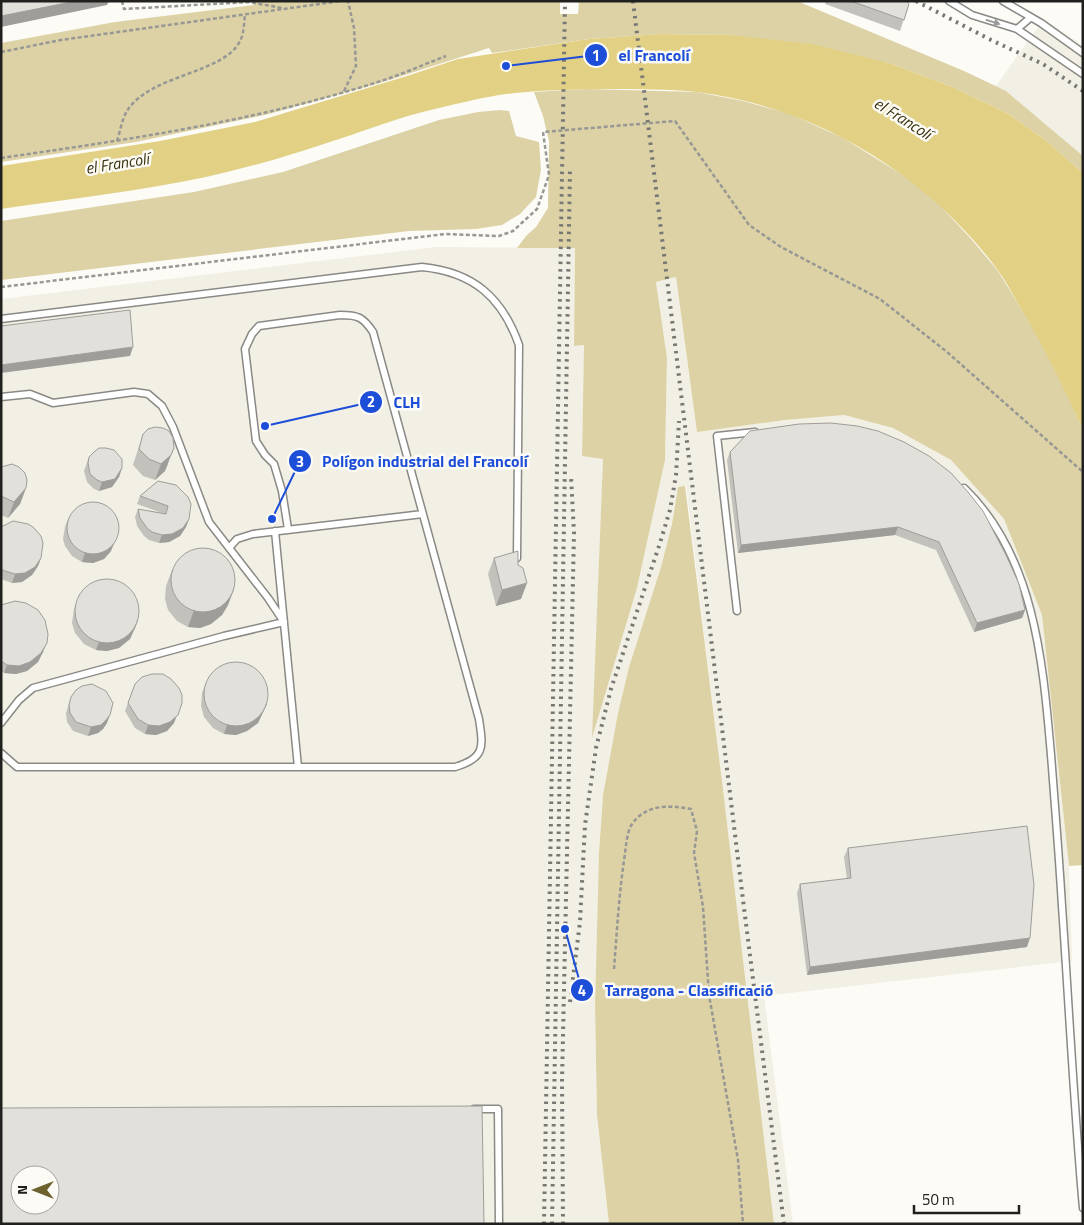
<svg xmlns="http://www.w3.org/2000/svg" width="1084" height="1225" viewBox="0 0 1084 1225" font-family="'Titillium Web',sans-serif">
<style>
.built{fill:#f2f0e4;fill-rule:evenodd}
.green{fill:#dcd2a6}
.water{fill:#e2d085}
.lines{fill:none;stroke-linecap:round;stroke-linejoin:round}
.service-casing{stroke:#8a8985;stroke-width:9}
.path{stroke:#979793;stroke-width:2.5;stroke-dasharray:4 2.5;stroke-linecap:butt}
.service{stroke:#fff;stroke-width:6}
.rail{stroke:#777774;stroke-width:4;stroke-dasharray:2.5 5;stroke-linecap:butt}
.wall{fill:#c2c1bc}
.shaded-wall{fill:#9e9d99}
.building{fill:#e1e0db;stroke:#9e9d99;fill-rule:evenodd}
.oneway{fill:#9b9b9a}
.labels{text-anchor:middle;stroke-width:5;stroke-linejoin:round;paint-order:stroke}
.water-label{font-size:16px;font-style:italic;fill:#38300e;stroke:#fcfbf6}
.leader{fill:none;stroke:#1d4ed8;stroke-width:2}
.callout-dot{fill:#1d4ed8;stroke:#fcfbf6;stroke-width:2}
.mark-label{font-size:15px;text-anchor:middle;font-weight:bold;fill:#fff}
.callout-label{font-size:16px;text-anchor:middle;font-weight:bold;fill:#1d4ed8;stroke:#fcfbf6;stroke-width:5;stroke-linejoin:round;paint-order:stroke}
</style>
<rect width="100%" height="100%" fill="#fcfbf6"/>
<!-- built -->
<path class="built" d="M1044,19L1083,46V156L993,90Z
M436,247L575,248L574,346L584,345L582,455L603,459L593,735L637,588L665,460L667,358L656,282L676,277L697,431L785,420L844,415L893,428L951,460L1004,519L1042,615L1069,866L1072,961L764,996L793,1224H774L723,789L686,486L678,488L672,524L661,567L629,667L618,713L603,795L599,852L595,1005L597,1115L609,1224H1V299ZM20,1175H50V1205H20Z"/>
<!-- green -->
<path class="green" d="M254,1H560V14H578L579,1H797L964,71L1006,91L1083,156V173L1044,139L1007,113L950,86L889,63L730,35L662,34L589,39L492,53L489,48L380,83L269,114L136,142L1,162V43L115,22L254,5Z
M587,89L697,92L743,101L790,114L843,138L906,177L932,197L972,240L998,271L1034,330L1058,374L1083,430V865L1069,866L1042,615L1004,519L951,460L893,428L844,415L785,420L697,432L676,277L656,282L667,358L665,460L637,588L592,738L603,459L582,456L584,345L574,346L575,248H517L526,236L536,227L548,208L549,141L543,116L534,92Z
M500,110L509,111L516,136L539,142L541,170L536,197L520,214L502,225L476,229L409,231L1,280V221L194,192L283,172L439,120L478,112Z
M685,486L723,789L774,1224H609L597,1115L595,1005L599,852L603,795L618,713L629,667L661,567L672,524L678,487Z"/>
<!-- water -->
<path class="water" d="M661,34L730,35L812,44L889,63L950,86L1007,113L1044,139L1083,173V430C1064,388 1044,347 1020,307C1013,295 1006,281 997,269C926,174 816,107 697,92C668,89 638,89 609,89C578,89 546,90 515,93C488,96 461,103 435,109C402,116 370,129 339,139C295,154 251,167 206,177C139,191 69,199 1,209V166L160,141L255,122L407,76L458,59L589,39Z"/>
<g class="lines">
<defs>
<path id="service" d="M949,1L972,15L1017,29L1083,74
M1003,1L1041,23L1083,53
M1017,29L1030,18
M1,319L422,267C473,272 502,297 519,345L517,558
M1,397L30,394L53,403L134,392L148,394L162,406L173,427L209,522L268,598L284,622L224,636L33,688L19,700L1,723
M964,488C1035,556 1043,664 1051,755C1055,806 1059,856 1062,906C1069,1007 1074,1108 1083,1208
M275,531L298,767
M229,548L237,539L253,534L423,514
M737,611L717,436L755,432
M1,753L17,767H455C486,758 483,746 479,719L373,332C363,317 358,315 340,315L259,326L252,334L245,349L256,441L265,455L274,464L282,491L288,529
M474,1109H498L499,1224"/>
</defs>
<!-- service casing -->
<use href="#service" class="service-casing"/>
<!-- path -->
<path class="path" d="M122,1L124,9L249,2L282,8
M1,52L61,40L341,1
M344,91L356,66L354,28L348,1
M117,141C120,132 122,119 127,111C150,74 224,74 240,41C244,34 244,22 245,15
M1,158C132,139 264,120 390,78C409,71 428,63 446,56
M1,287L445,234L499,236L513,231L537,209L549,175L543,132L675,121L749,225L781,247L880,299L947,352L1083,472
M614,969C617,931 619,892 625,854C626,845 627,832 632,824C646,804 669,805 691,809L697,831L694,853L703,907L709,995L738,1160L743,1224"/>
<!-- service -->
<use href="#service" class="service"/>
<!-- rail -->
<path class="rail" d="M633,1L744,908L784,1224
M916,1L993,41L1043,64L1083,91
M570,1002L580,922L585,825L596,748L611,689L660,543L670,510L676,475L679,421
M544,1224L565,1
M552,1224L570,169
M563,1224L562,1081L574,533L571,477"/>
</g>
<!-- wall -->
<path class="wall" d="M826,1H906L909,4L900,31L825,4Z
M799,424L1025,610L1022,618L974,632L936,550L895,535L738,553L727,460L730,452Z
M143,434L168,464L165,471L155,480L143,476L133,465Z
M89,457L122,468L119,477L112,487L99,491L94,489L87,482L84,471Z
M1,467L26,488L20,504L8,518L1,515Z
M158,481L189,519L186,527L180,536L169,542L159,543L149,540L144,536L137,526L135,517L138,509L162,513L137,504L140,496Z
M68,519L111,551L104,559L93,563L82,562L72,556L65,546L63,539L65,527Z
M1,527L41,558L38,566L32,575L22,582L12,583L1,579Z
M494,558L518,565L521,599L496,606L488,574Z
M172,570L234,589L228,605L222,615L211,624L200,628L188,627L177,621L168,610L165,599L166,586Z
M77,601L138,620L135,628L130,639L119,648L107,651L96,650L84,644L75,633L72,623L74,609Z
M1,605L44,651L38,662L27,671L16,674L4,673L1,671Z
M135,684L174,723L167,731L156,735L145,734L135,728L125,711Z
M205,685L267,704L258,723L247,731L236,735L224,734L213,728L204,717L201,706L202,693Z
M71,697L107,723L103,729L98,733L88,736L73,731L67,722L66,713Z
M848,848L1027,947L807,975L797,893L800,884L847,879L844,857Z"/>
<!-- shaded-wall -->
<path class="shaded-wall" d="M76,1H109L107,5L1,27V16Z
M133,347L130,356L1,373V365Z
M174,448L165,471L155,480L161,464Z
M122,468L119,477L112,487L99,491L102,482Z
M26,488L20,504L8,518L14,502Z
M189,519L186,527L180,536L169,542L159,543L162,535Z
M898,527L895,535L738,553L741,545Z
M119,532L111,551L104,559L93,563L82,562L85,553Z
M41,558L38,566L32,575L22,582L12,583L15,574Z
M527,583L521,599L496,606L502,590Z
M234,589L228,605L222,615L211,624L200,628L188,627L194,610Z
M1025,610L1022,618L974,632L977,623Z
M138,620L135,628L130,639L119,648L107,651L96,650L99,642Z
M47,643L38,662L27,671L16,674L4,673L7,665Z
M182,703L174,723L167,731L156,735L145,734L148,725Z
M267,704L258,723L247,731L236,735L224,734L227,725Z
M110,715L107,723L103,729L98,733L88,736L91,727Z
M1030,938L1027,947L807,975L810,967Z"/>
<!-- building -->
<path class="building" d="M1,1H76L1,16Z
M851,1H906L909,4L904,20Z
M130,310L133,347L1,365V326Z
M831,423L857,426L878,431L904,442L929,456L951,473L968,492L983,511L1006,555L1019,584L1025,610L977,623L939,542L898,527L741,545L730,452L750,431L799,424Z
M155,427L163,428L169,431L173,438L174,448L171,455L161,464L149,459L139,449L143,434L148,429Z
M99,448H106L114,450L122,459V468L115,479L102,482L97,480L90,474L88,463L89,457L94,452Z
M12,464L19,467L25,473L27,480L26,488L14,502L1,496V467Z
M158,481L176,485L188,497L191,504L189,519L183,528L172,534L162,535L152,532L147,528L140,518L138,509L166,514L168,506L140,496Z
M67 528a26 26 0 1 1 52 0a26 26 0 1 1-52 0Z
M13,521L28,524L33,527L41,536L43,543L41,558L35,567L25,573L15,574L5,571L1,569V527Z
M171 580a32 32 0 1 1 64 0a32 32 0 1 1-64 0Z
M518,551V565L523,568L527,583L502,590L494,558Z
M75 611a32 32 0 1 1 64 0a32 32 0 1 1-64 0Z
M15,601L26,603L38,610L45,620L48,634L47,643L41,653L30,662L19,666L7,665L1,661V605Z
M204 694a32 32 0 1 1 64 0a32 32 0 1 1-64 0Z
M152,674H163L171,679L179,688L182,695V703L178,715L170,722L159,726L148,725L138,719L128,703L135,684L142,677Z
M92,684L106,691L113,703L110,715L106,720L101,725L91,727L76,722L70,713L69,705L71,697L76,690L82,686Z
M1027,826L1034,885L1030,938L810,967L800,884L851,878L848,848Z
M482,1106L484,1224H1V1108ZM20,1175H50V1205H20Z"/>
<!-- one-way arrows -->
<defs><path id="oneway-solid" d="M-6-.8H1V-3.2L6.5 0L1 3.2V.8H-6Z" transform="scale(1.25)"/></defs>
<use class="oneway" href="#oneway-solid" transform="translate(993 22) rotate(17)"/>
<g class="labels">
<!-- water labels -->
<g class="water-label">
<text transform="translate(903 118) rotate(32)" y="6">el Francolí</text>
<text transform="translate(117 163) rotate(-9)" y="6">el Francolí</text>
</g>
</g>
<!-- callouts -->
<path class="leader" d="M506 66L596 55M265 426L371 402M272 519L300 461M565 929L582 990"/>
<g class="callout-dot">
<circle cx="506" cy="66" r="5"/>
<circle cx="265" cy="426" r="5"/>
<circle cx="272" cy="519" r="5"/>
<circle cx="565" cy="929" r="5"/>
<circle cx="596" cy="55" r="12"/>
<circle cx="371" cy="402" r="12"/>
<circle cx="300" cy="461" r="12"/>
<circle cx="582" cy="990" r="12"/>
</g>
<g class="mark-label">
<text x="596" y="61">1</text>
<text x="371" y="407">2</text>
<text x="300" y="467">3</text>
<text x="582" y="996">4</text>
</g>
<g class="callout-label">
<text x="654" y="61">el Francolí</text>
<text x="407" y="408">CLH</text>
<text x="425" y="467">Polígon industrial del Francolí</text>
<text x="689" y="996">Tarragona - Classificació</text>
</g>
<!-- border -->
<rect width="1084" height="1225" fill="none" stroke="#20201e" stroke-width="5"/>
<!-- north arrow -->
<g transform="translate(35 1190) rotate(270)"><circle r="24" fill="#fcfbf6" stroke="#a4a3a0"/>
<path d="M0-4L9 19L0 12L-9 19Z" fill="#6d612e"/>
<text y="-8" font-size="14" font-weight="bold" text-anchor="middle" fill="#20201e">N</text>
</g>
<!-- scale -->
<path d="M914 1205v8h105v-8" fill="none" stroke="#20201e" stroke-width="2.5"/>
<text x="922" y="1205" font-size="15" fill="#20201e" stroke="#fcfbf6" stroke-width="4" paint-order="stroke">50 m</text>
</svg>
